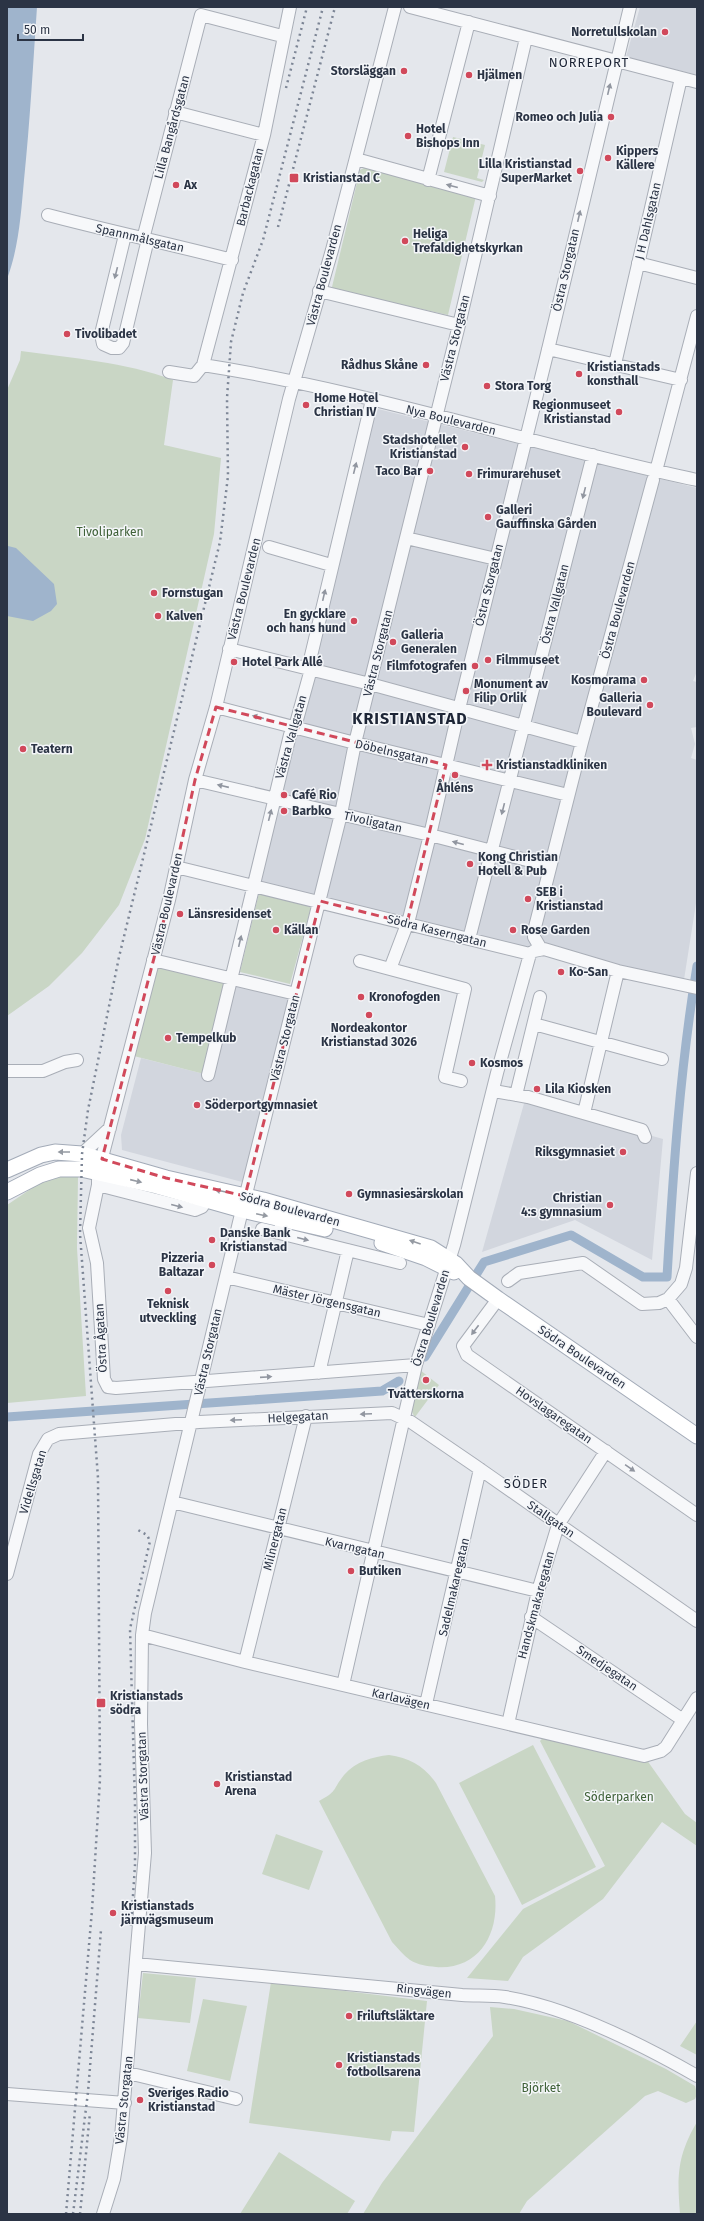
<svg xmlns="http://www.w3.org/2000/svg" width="704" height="2221" viewBox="0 0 704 2221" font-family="'Fira Sans',sans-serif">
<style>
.built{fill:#d2d6de}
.green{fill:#c9d6c5}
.water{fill:#9fb4cc}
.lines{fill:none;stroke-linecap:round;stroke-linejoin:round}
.canal{stroke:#9fb4cc;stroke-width:9}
.minor-casing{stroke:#a9aeb7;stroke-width:14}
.major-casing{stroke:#a3abb8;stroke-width:17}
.minor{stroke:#f7f8fa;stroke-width:12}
.major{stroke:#fff;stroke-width:15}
.rail{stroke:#7d8696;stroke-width:2.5;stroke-dasharray:2 4;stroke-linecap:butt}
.oneway{fill:#9196a0}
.oneway2{fill:#959aa2}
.marked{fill:none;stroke:#d1495b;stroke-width:3;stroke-dasharray:8 5;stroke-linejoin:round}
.poi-dot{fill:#d1495b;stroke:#f4f6f9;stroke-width:1.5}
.labels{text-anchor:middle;stroke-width:3;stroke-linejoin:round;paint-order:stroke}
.poi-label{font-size:12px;font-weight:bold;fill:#2b3445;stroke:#f4f6f9;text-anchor:start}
.street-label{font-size:12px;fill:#2b3445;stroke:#f4f6f9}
.park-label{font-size:12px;fill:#3f6138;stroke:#f4f6f9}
.neighbourhood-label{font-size:13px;letter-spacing:1px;fill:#1d2536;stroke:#f4f6f9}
.district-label{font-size:16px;font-weight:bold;letter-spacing:1px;fill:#1d2536;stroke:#f4f6f9}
</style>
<rect width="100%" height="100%" fill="#e4e7ec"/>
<!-- built -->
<path class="built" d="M640,7H697V75L626,57Z
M370,407L697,488V671L693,681L697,682V727L691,728L695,744L691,758L697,760V897L683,986L254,881Z
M231,983L290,998L246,1183L122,1150L121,1135L141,1058L208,1075Z
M525,1100L663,1139L652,1260L575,1220L482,1252Z"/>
<!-- green -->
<path class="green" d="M453,137L485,145L477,178L484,180L482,182L444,172Z
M366,167L476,196L448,315L337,290L332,287L360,170Z
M21,351C72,358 125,362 173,380L164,445L221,458L214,534L145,839L119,905L82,953L49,986L7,1016V390L20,360Z
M259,893L311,907L290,984L240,972Z
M153,960L232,979L208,1075L130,1055Z
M65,1175L78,1176L77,1248L86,1396L7,1403V1205L44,1180Z
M420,1370L439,1385L415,1417C405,1406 416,1383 420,1370Z
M547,1733L644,1756L685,1814L697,1823V1846L662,1822L603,1899L523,1957L508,1981L467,1978L523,1909L605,1866L540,1741Z
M533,1745L596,1867L522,1905L459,1783Z
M389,1755C410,1758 424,1766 436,1783L495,1896C499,1934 479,1970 436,1967C427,1966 418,1965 410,1960C403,1955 398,1948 392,1942L319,1801C338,1791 332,1790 344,1775C356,1761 373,1757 389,1755Z
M276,1834L323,1851L309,1890L262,1874Z
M143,1973L196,1978L190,2023L138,2018Z
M271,1982L427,2001L414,2132L392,2131L390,2141L249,2123Z
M203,1999L247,2006L230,2081L187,2071Z
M490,2007L514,2009L568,2021L666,2069L695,2086L697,2094L695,2099L686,2103L658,2091L645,2096L527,2201L519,2214H363L382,2183L493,2036Z
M697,2021V2055L680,2046Z
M697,2122V2214H680C677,2176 677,2156 697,2122Z
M279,2152L355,2201L347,2214H240Z"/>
<!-- water -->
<path class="water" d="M7,7H37C33,65 30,122 24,180C21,213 19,247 7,279Z
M8,546L16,548L54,584L57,604L51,611L33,621L7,616Z"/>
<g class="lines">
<!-- canal -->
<path class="canal" d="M425,1357L484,1262L571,1235L643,1277H667C673,1173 680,1069 697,966
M7,1417L382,1391L399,1381"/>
<defs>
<path id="minor" d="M395,7L332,250L289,399L216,707L195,780L169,900L98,1173V1185L89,1228L97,1263L104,1379L108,1387L116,1388L416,1365
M410,7L697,82
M175,112L264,135
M356,159L490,196
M428,180L469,22
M48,215C109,231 170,244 232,260
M125,235L101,334L103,344L112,348H119L123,343L148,239
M143,239L201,15L282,36
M638,263L697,278
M319,291L459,325
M548,349L681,380
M615,364L681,78
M203,365C370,391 532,445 697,480
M169,372L194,376L203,365L264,135L290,7
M656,471L697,316
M406,538L496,559
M269,547L331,565
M229,649L370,684L582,742
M216,707L355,743L568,795
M195,780L430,835L550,866
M176,867L530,954L534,951L544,949L618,971L697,988
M469,939L593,455
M541,949L534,937V931L582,742L653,480
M153,960L296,994
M360,961L465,989L445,1077L461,1081
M390,969L409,919L430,835L459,709L546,358L630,7
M534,1024L662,1059
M7,1071H43L65,1062L77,1060
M208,1075L290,735L295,727L311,669L310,660L372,400
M494,1091L528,1097L642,1130L645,1137
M516,1095L540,997
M584,1113L618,971
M82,1154L110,1128
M98,1185L195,1210L202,1207L206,1200
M283,1219L279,1233L400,1263
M262,1229L279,1233
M226,1277L429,1325
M508,1281L519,1273L583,1263L642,1304L659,1303L668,1299L681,1284L686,1268L697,1173
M498,1299L463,1346L467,1355L697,1515
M668,1299L697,1337
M319,1373L348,1250
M172,1502L538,1591
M7,1574L39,1454L48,1439L59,1434L199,1422L392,1413L411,1422L474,1465L697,1621
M531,1617L683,1720
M142,1635L245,1662L644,1756L661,1751L666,1747L697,1698
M245,1662L306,1416
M343,1685L416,1365L454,1245L497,1073L530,954
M426,1704L480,1469
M508,1724L538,1591L558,1525L606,1451
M136,1964L462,1995C476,1996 491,1995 505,1997C568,2007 641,2044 697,2076
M128,2073L236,2099
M7,2094L125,2103
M103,2214L114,2179L121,2137L145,1853L141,1724L142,1635L145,1613L242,1210L341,814L355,743L459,325L526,38"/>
<path id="major" d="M7,1170L41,1155L55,1152L82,1154L166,1178L263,1200L431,1248L456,1264L469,1278L498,1299L697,1436
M7,1192L40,1175L59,1169H81L157,1186L242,1210L325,1229
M382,1243L426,1258L454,1272"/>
</defs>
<!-- minor casing -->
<use href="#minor" class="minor-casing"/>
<!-- major casing -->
<use href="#major" class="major-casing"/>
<!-- minor -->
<use href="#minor" class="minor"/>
<!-- major -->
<use href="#major" class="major"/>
<!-- rail -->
<path class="rail" d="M286,88L307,7
M278,227L335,7
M131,1926L135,1865V1804L130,1629L150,1541L147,1535L138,1530
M66,2214L92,1910L100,1779L98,1478L80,1234L82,1154L88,1110L119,957L220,542L228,476L227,398L231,342L243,293L263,240L323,7
M73,2214L88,2092L101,1930
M80,2214L90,2113"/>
</g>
<!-- one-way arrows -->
<defs><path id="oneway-solid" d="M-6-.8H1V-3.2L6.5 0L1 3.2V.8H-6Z"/></defs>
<g class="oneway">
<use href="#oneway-solid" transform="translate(609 89) rotate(-77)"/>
<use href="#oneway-solid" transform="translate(452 186) rotate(-165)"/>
<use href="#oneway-solid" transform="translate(579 216) rotate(-77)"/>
<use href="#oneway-solid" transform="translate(116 273) rotate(104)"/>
<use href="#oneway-solid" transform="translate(355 468) rotate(-76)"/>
<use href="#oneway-solid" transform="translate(584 493) rotate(104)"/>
<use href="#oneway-solid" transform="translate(324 595) rotate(-77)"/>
<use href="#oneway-solid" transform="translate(258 717) rotate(-166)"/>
<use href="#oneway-solid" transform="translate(223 786) rotate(-167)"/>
<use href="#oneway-solid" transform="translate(503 809) rotate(104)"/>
<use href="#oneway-solid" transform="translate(270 815) rotate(-76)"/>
<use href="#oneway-solid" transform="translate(458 843) rotate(-165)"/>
<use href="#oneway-solid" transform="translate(240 941) rotate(-77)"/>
<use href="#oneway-solid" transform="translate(177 1206) rotate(14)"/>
<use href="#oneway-solid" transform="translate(303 1239) rotate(14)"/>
<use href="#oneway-solid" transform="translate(475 1330) rotate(127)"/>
<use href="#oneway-solid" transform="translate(266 1377) rotate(-4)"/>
<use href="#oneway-solid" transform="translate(366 1414) rotate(178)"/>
<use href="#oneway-solid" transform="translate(236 1420) rotate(177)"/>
<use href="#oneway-solid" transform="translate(630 1468) rotate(35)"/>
</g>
<g class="oneway2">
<use href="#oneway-solid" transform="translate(64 1152) rotate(-180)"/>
<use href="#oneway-solid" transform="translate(136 1181) rotate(13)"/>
<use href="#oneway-solid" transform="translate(221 1191) rotate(-168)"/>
<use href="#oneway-solid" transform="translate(262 1215) rotate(12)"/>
<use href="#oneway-solid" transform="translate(415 1242) rotate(-161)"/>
</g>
<!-- marked area -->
<path class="marked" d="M216,707L446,765L407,923L320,901L245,1196L166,1178L102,1159L169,900L195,780Z"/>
<!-- markers -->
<g class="poi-dot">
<circle cx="665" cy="32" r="4"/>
<circle cx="404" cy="71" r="4"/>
<circle cx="469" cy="75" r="4"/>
<circle cx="611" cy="117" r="4"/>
<circle cx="408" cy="136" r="4"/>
<circle cx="608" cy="158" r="4"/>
<circle cx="580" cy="171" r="4"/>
<rect x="289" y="173" width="10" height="10" rx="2"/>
<circle cx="176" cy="185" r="4"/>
<circle cx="405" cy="241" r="4"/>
<circle cx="67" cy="334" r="4"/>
<circle cx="426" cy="365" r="4"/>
<circle cx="579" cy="374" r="4"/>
<circle cx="487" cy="386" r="4"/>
<circle cx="306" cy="405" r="4"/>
<circle cx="619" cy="412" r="4"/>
<circle cx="465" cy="447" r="4"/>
<circle cx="430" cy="471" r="4"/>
<circle cx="469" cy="474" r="4"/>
<circle cx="488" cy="517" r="4"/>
<circle cx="154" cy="593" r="4"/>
<circle cx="158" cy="616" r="4"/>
<circle cx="354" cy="621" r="4"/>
<circle cx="393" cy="642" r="4"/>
<circle cx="488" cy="660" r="4"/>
<circle cx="234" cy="662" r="4"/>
<circle cx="475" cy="666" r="4"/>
<circle cx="644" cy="680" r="4"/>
<circle cx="466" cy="691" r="4"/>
<circle cx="650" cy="705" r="4"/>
<circle cx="23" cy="749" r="4"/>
<path d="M485 759h4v4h4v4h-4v4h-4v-4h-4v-4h4z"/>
<circle cx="455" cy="775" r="4"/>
<circle cx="284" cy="795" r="4"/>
<circle cx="284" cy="811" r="4"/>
<circle cx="470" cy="864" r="4"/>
<circle cx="528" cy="899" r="4"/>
<circle cx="180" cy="914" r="4"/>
<circle cx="276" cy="930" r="4"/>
<circle cx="513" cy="930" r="4"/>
<circle cx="561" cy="972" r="4"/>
<circle cx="361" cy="997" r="4"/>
<circle cx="369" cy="1015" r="4"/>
<circle cx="168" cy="1038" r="4"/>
<circle cx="472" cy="1063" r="4"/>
<circle cx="537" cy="1089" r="4"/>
<circle cx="197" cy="1105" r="4"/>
<circle cx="623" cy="1152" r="4"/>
<circle cx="349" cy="1194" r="4"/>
<circle cx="610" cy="1205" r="4"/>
<circle cx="212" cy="1240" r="4"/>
<circle cx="212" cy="1265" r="4"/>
<circle cx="168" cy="1291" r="4"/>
<circle cx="426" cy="1380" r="4"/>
<circle cx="351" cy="1571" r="4"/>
<rect x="96" y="1698" width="10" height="10" rx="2"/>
<circle cx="217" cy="1784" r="4"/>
<circle cx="113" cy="1913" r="4"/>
<circle cx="349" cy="2016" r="4"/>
<circle cx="339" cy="2065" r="4"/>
<circle cx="140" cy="2100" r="4"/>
</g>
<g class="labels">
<!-- poi labels -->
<g class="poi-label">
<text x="657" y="36" text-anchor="end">Norretullskolan</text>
<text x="396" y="75" text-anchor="end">Storsläggan</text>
<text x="477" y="79">Hjälmen</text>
<text x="603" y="121" text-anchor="end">Romeo och Julia</text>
<text x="416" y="133">Hotel<tspan x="416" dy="14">Bishops Inn</tspan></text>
<text x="616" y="155">Kippers<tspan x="616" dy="14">Källere</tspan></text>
<text x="572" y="168" text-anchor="end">Lilla Kristianstad<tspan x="572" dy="14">SuperMarket</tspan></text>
<text x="303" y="182">Kristianstad C</text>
<text x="184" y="189">Ax</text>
<text x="413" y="238">Heliga<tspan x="413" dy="14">Trefaldighetskyrkan</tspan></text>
<text x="75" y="338">Tivolibadet</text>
<text x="418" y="369" text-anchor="end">Rådhus Skåne</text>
<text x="587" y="371">Kristianstads<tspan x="587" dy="14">konsthall</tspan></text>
<text x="495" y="390">Stora Torg</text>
<text x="314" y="402">Home Hotel<tspan x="314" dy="14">Christian IV</tspan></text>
<text x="611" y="409" text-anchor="end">Regionmuseet<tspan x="611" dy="14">Kristianstad</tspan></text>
<text x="457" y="444" text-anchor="end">Stadshotellet<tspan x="457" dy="14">Kristianstad</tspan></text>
<text x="422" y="475" text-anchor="end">Taco Bar</text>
<text x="477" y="478">Frimurarehuset</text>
<text x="496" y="514">Galleri<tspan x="496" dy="14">Gauffinska Gården</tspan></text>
<text x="162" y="597">Fornstugan</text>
<text x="346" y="618" text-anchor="end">En gycklare<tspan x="346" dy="14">och hans hund</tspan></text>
<text x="166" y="620">Kalven</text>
<text x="401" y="639">Galleria<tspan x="401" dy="14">Generalen</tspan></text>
<text x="496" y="664">Filmmuseet</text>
<text x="242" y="666">Hotel Park Allé</text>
<text x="467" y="670" text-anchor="end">Filmfotografen</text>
<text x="636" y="684" text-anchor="end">Kosmorama</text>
<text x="474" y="688">Monument av<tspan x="474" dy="14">Filip Orlik</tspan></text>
<text x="642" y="702" text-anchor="end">Galleria<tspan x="642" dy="14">Boulevard</tspan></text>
<text x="31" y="753">Teatern</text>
<text x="496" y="769">Kristianstadkliniken</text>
<text x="455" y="792" text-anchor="middle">Åhléns</text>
<text x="292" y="799">Café Rio</text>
<text x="292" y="815">Barbko</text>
<text x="478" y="861">Kong Christian<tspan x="478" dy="14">Hotell &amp; Pub</tspan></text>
<text x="536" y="896">SEB i<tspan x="536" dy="14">Kristianstad</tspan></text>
<text x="188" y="918">Länsresidenset</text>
<text x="284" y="934">Källan</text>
<text x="521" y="934">Rose Garden</text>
<text x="569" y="976">Ko-San</text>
<text x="369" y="1001">Kronofogden</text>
<text x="369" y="1032" text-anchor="middle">Nordeakontor<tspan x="369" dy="14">Kristianstad 3026</tspan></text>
<text x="176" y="1042">Tempelkub</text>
<text x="480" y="1067">Kosmos</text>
<text x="545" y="1093">Lila Kiosken</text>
<text x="205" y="1109">Söderportgymnasiet</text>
<text x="615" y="1156" text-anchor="end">Riksgymnasiet</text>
<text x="357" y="1198">Gymnasiesärskolan</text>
<text x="602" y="1202" text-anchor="end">Christian<tspan x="602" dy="14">4:s gymnasium</tspan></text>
<text x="220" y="1237">Danske Bank<tspan x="220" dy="14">Kristianstad</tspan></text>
<text x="204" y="1262" text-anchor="end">Pizzeria<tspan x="204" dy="14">Baltazar</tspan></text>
<text x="168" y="1308" text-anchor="middle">Teknisk<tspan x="168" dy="14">utveckling</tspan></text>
<text x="426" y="1398" text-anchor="middle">Tvätterskorna</text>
<text x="359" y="1575">Butiken</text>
<text x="110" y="1700">Kristianstads<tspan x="110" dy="14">södra</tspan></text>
<text x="225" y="1781">Kristianstad<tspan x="225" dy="14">Arena</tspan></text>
<text x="121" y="1910">Kristianstads<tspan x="121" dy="14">järnvägsmuseum</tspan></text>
<text x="357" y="2020">Friluftsläktare</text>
<text x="347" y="2062">Kristianstads<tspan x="347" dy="14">fotbollsarena</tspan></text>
<text x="148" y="2097">Sveriges Radio<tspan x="148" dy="14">Kristianstad</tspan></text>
</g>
<!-- street labels -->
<g class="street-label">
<text transform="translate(172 127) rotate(-75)" y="4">Lilla Bangårdsgatan</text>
<text transform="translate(250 187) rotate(-76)" y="4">Barbackagatan</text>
<text transform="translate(648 221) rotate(-77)" y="4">J H Dahlsgatan</text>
<text transform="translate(140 238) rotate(13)" y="4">Spannmålsgatan</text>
<text transform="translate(566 270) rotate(-77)" y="4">Östra Storgatan</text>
<text transform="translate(324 275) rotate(-75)" y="4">Västra Boulevarden</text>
<text transform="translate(455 338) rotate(-76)" y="4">Västra Storgatan</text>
<text transform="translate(451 420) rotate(14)" y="4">Nya Boulevarden</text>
<text transform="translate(489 585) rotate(-76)" y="4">Östra Storgatan</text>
<text transform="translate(244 589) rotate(-76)" y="4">Västra Boulevarden</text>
<text transform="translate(555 604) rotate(-76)" y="4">Östra Vallgatan</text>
<text transform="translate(618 610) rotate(-75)" y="4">Östra Boulevarden</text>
<text transform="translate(378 653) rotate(-76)" y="4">Västra Storgatan</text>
<text transform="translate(291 737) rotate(-74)" y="4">Västra Vallgatan</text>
<text transform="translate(392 752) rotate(13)" y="4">Döbelnsgatan</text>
<text transform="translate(373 822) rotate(13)" y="4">Tivoligatan</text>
<text transform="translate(167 904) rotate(-77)" y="4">Västra Boulevarden</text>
<text transform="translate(437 931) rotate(14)" y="4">Södra Kaserngatan</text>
<text transform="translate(285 1038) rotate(-76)" y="4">Västra Storgatan</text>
<text transform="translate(290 1209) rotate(15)" y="4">Södra Boulevarden</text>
<text transform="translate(327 1301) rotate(13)" y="4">Mäster Jörgensgatan</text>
<text transform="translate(431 1318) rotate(-73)" y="4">Östra Boulevarden</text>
<text transform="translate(101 1338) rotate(-93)" y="4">Östra Ågatan</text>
<text transform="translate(208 1352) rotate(-77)" y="4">Västra Storgatan</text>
<text transform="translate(582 1357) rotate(34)" y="4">Södra Boulevarden</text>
<text transform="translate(554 1415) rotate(35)" y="4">Hovslagaregatan</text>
<text transform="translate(298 1417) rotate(-3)" y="4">Helgegatan</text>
<text transform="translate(33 1482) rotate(-73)" y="4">Videllsgatan</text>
<text transform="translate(551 1519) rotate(35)" y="4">Stallgatan</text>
<text transform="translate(275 1539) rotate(-76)" y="4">Milnergatan</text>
<text transform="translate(355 1548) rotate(13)" y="4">Kvarngatan</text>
<text transform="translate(454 1587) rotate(-77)" y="4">Sadelmakaregatan</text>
<text transform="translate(536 1605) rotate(-75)" y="4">Handskmakaregatan</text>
<text transform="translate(607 1668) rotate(34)" y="4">Smedjegatan</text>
<text transform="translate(401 1699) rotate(13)" y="4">Karlavägen</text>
<text transform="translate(143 1776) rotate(-92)" y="4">Västra Storgatan</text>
<text transform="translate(424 1991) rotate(6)" y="4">Ringvägen</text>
<text transform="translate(124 2100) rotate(-84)" y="4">Västra Storgatan</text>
</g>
<!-- park labels -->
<g class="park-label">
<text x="110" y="536">Tivoliparken</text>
<text x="619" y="1801">Söderparken</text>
<text x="541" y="2092">Björket</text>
</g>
<!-- neighbourhood labels -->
<g class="neighbourhood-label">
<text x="589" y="67">NORREPORT</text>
<text x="526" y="1488">SÖDER</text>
</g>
<!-- district labels -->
<g class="district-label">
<text x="410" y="724">KRISTIANSTAD</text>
</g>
</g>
<!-- border -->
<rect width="704" height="2221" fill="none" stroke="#2b3445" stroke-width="16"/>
<!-- scale -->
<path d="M18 34v6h65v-6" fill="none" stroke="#2b3445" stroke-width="2"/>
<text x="24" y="34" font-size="12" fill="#2b3445" stroke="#f4f6f9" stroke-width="3" paint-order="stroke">50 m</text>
</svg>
